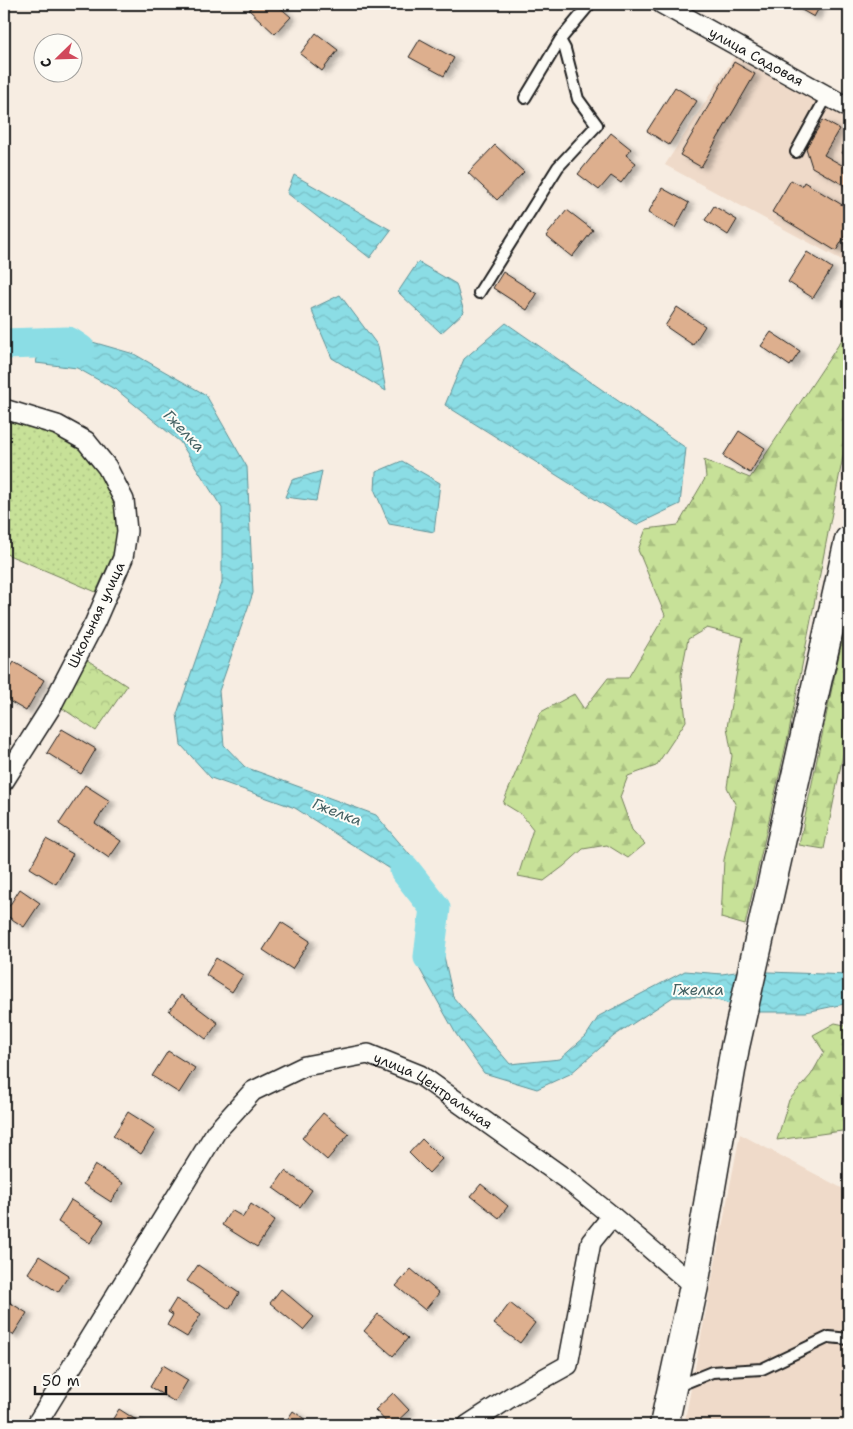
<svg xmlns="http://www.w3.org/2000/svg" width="853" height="1429" viewBox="0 0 853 1429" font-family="'Shantell Sans',sans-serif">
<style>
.built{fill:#efdac9}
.grass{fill:url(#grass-dots);stroke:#727e5a}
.forest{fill:url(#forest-firs);stroke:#727e5a}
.park{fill:url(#park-crowns);stroke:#727e5a}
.water{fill:url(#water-waves);stroke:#5f9095}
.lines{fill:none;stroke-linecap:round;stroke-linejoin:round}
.river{stroke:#8bdde5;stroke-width:31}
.building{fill:#ddaf8e;stroke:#1c1c1c;filter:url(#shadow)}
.lane-casing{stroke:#1c1c1c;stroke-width:14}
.street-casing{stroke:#1c1c1c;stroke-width:22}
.secondary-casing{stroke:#1c1c1c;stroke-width:31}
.lane{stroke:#fdfcf7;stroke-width:10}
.street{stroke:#fdfcf7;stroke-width:19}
.secondary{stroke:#fdfcf7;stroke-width:28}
.labels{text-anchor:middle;stroke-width:4;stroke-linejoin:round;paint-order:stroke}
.street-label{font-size:14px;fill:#1c1c1c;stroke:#fdfcf7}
.water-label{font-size:15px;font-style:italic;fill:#436062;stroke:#fdfcf7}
</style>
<defs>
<pattern id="grass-dots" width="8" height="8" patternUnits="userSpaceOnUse" patternTransform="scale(1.25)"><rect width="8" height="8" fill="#c7e198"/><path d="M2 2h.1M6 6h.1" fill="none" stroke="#aac082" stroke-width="1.8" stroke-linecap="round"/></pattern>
<pattern id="forest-firs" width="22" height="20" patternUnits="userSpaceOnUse" patternTransform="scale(1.25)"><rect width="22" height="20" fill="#c7e198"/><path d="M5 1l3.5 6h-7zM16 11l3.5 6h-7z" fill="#aac082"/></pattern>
<pattern id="park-crowns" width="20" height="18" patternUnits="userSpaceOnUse" patternTransform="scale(1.25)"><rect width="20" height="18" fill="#c7e198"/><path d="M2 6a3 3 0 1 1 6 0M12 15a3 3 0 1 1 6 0" fill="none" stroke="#aac082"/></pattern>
<pattern id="water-waves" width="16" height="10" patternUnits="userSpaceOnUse" patternTransform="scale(1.25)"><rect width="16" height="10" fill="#8bdde5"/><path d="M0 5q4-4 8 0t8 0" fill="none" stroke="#77bdc4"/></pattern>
<filter id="shadow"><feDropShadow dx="5.5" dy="3" stdDeviation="2.5" flood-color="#0004"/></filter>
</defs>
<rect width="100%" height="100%" fill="#f7ede2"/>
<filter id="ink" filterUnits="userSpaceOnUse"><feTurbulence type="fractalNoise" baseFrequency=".02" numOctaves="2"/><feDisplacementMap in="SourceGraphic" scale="10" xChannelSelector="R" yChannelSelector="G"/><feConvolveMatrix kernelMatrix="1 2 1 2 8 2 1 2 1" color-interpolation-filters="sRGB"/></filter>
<g filter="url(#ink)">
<!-- built -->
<path class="built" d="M738,51L849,115V264L665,165Z
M740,1134L849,1192V1425H684Z"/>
<!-- grass -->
<path class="grass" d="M4,421L53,430L101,459L122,534L96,592L4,553Z"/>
<!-- forest -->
<path class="forest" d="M849,329V426L789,732L745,925L721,918L724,860L736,806L727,787L732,756L727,727L743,637L707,628L688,639L681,675L686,721L656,766L628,776L620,797L632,830L645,844L628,858L607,845L583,849L564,866L544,881L518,876L533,829L521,814L503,803L541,712L574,694L584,709L608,678H628L665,615L638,550L646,529L678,525L706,477L704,460L750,478Z
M849,607V725L824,849L799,845Z
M835,1023L849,1026V1130L777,1140L789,1100L811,1075L824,1052L813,1035Z"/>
<!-- park -->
<path class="park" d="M78,654L127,686L96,731L50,700Z"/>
<!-- water -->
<path class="water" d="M294,175L391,230L370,258L287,193Z
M418,262L456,284L464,312L441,333L398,292Z
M340,295L378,346L386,391L332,358L311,309Z
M506,323L686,448L680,504L636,525L445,405L464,359Z
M44,328L134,354L206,395L247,467L253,593L219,691L224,745L245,767L376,815L426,874L453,997L510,1064L560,1059L586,1036L599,1016L685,971L722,974L742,971L849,975V1003L806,1012H751L721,1001L696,997H673L614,1036L570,1074L537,1089L484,1073L456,1034L418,966L432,921L392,870L295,808L211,778L181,745L177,714L222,583V508L180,442L118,391L77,368L36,363Z
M402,461L440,483L434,532L389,524L375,491L376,472Z
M322,471L316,501L285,497L292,480Z"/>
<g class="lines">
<!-- river -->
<path class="river" d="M4,344L68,342L80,350
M405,870L435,908L429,957"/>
</g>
<!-- building -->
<path class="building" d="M254,4H276L291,17L275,34L249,10Z
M791,4H821L814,17Z
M316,33L338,50L322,71L300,54Z
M420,39L454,58L444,76L409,57Z
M734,62L755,74L701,167L680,155Z
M675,87L697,101L669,145L647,131Z
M823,120L839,129L824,155L849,169V188L812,167L806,148Z
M611,133L631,149L626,155L636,163L621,183L611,176L599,190L578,174Z
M849,140V158L842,153Z
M495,145L524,172L497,200L468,173Z
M791,180L802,186L804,182L849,209V229L836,251L772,212Z
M662,188L689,203L675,228L648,213Z
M714,206L737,220L728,235L705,220Z
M567,210L593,230L572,257L546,236Z
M807,252L832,268L813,298L788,282Z
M503,272L537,294L527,310L493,288Z
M677,307L705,326L693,345L665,326Z
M771,332L800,351L790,366L761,346Z
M739,431L765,448L750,473L723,456Z
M14,662L44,680L26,711L4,698V678Z
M62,729L96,749L81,774L47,753Z
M85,785L110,801L95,823L121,841L109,858L59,824Z
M46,839L73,854L56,884L30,868Z
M20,889L40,903L24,927L4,914Z
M281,922L310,941L292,969L263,950Z
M216,958L243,975L232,992L206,975Z
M181,995L218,1023L206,1039L169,1011Z
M168,1051L195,1068L179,1093L152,1076Z
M128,1112L156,1130L141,1154L113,1136Z
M323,1113L349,1134L327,1160L302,1138Z
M422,1139L442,1159L429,1173L409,1153Z
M95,1165L123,1183L111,1202L83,1184Z
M285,1171L312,1190L300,1207L273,1188Z
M481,1184L508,1206L499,1218L471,1196Z
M71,1200L104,1221L90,1243L58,1222Z
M251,1204L275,1220L257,1247L222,1225L231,1210L243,1217Z
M39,1256L69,1275L58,1292L28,1273Z
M198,1265L239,1293L229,1309L187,1281Z
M411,1269L439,1293L425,1310L396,1286Z
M281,1289L314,1317L303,1330L270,1303Z
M4,1299L27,1313L13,1335L4,1329Z
M176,1299L201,1314L187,1337L167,1325L173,1315L168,1312Z
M510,1303L535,1323L520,1343L494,1324Z
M378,1314L408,1338L393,1356L364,1331Z
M163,1365L188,1380L175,1402L150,1387Z
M393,1393L409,1410L393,1425H389L375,1410Z
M119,1409L144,1425H109Z
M293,1411L313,1425H289L285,1423Z"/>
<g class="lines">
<defs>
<path id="lane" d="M525,98L560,40L590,4
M796,152L827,96
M479,293L558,167L597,125L578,99L565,49L560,40
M675,1387L712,1372L762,1369L829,1337L849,1339"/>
<g id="street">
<path id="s1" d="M662,4L849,108"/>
<path d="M4,409L57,425L86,441L107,467L124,500L127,531L123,558L95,622L51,707L4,781"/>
<path id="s2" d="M36,1425L216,1132L253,1091L305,1066L368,1054L420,1075L570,1182L612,1216L694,1286"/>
<path d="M468,1425L514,1395L568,1365L591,1242L612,1216"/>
</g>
<path id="secondary" d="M664,1425L694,1286L735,1047L849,540"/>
</defs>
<!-- lane casing -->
<use href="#lane" class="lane-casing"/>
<!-- street casing -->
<use href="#street" class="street-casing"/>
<!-- secondary casing -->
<use href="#secondary" class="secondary-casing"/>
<!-- lane -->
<use href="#lane" class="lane"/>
<!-- street -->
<use href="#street" class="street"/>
<!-- secondary -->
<use href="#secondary" class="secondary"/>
</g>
</g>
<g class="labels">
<!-- street labels -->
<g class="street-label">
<text dy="5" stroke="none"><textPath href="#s1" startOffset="108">улица Садовая</textPath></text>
<text transform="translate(96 615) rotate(-65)" y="5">Школьная улица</text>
<text dy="5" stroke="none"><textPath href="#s2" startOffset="596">улица Центральная</textPath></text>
</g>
<!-- water labels -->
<g class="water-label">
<text transform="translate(184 431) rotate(46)" y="5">Гжелка</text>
<text transform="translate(337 812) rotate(21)" y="5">Гжелка</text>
<text x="698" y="995">Гжелка</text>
</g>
</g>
<!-- margin -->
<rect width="853" height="1429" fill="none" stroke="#fdfcf7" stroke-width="20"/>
<rect x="10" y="10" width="833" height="1409" fill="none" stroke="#1c1c1c" stroke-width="2" filter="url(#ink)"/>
<!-- north arrow -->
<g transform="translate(58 58) rotate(247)"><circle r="24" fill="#fdfcf7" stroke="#a3a29f"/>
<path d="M0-4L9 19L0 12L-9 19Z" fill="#d1495b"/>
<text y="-8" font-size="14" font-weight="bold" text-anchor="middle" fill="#1c1c1c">С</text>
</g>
<!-- scale -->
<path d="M35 1386v8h131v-8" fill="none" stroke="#1c1c1c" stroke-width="2.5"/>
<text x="42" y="1386" font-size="15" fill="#1c1c1c" stroke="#fdfcf7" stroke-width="4" paint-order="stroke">50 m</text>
</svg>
